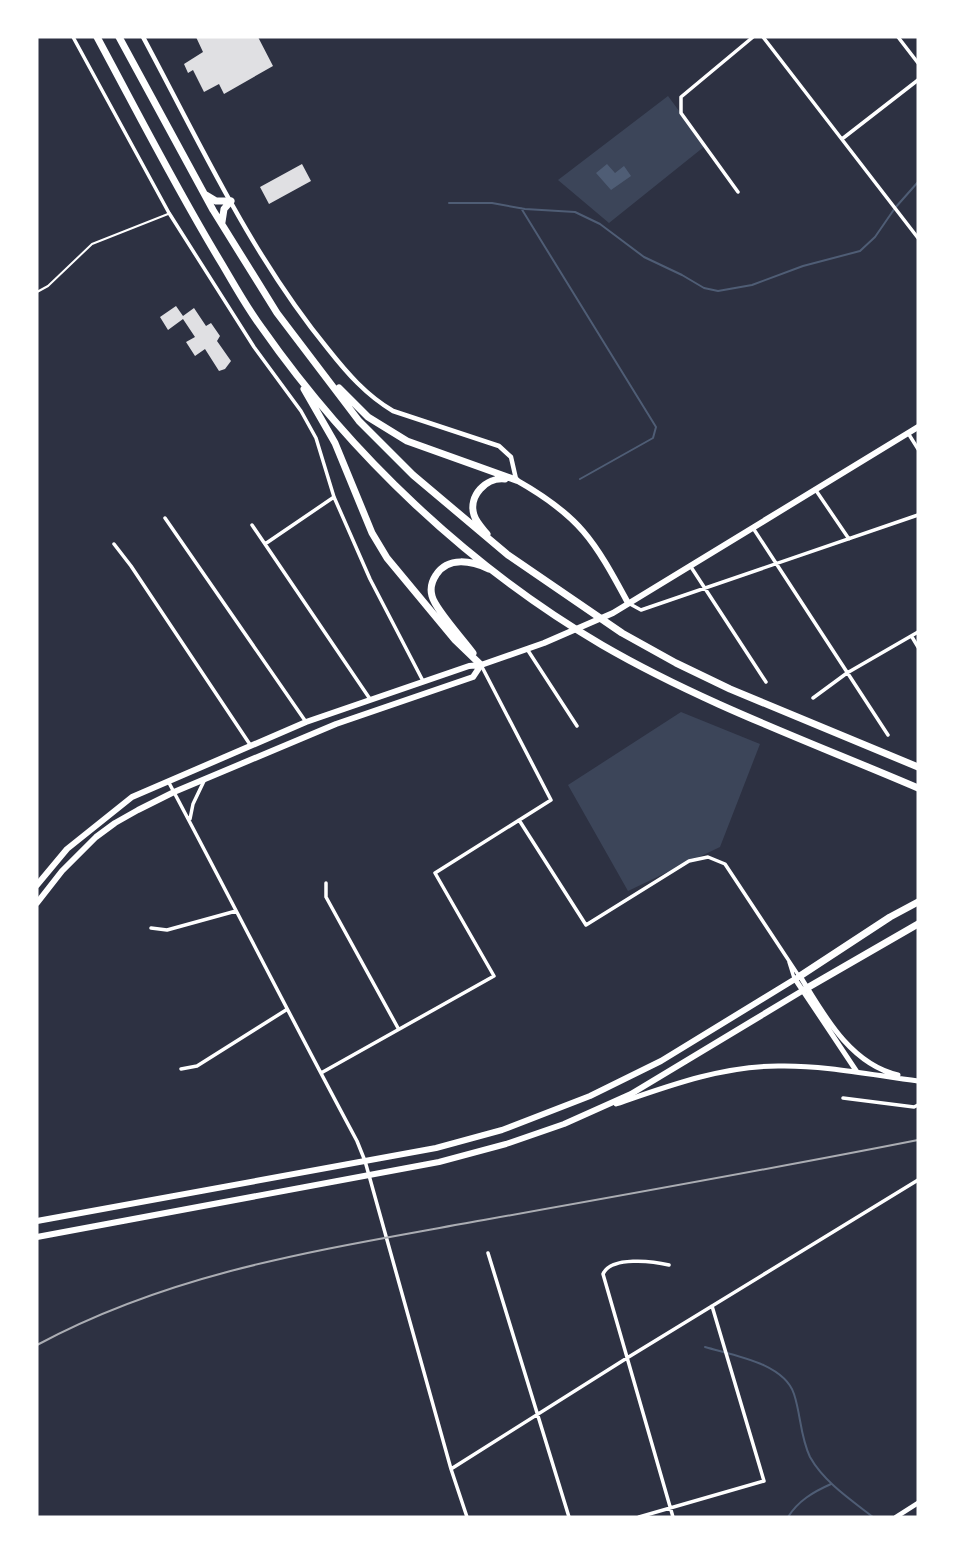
<svg xmlns="http://www.w3.org/2000/svg" width="955" height="1554" viewBox="0 0 955 1554" font-family="Barlow,sans-serif">
<style>
.green{fill:#3c4559}
.water{fill:#4f5d75}
.lines{fill:none;stroke-linecap:round;stroke-linejoin:round}
.stream{stroke:#4f5d75;stroke-width:2}
.building{fill:#e0e0e3}
.service{stroke:#fff;stroke-width:2}
.minor{stroke:#fff;stroke-width:3.5}
.tertiary{stroke:#fff;stroke-width:4.5}
.secondary{stroke:#fff;stroke-width:5}
.primary{stroke:#fff;stroke-width:6}
.motorway{stroke:#fff;stroke-width:7}
.rail{stroke:#abadb3;stroke-width:2}
</style>
<rect width="100%" height="100%" fill="#2d3142"/>
<!-- green -->
<path class="green" d="M668,96L705,146L609,223L558,180Z
M681,712L760,744L720,847L628,891L568,785Z"/>
<!-- water -->
<path class="water" d="M607,164L615,173L624,166L631,176L611,190L596,173Z"/>
<g class="lines">
<!-- stream -->
<path class="stream" d="M449,203H492L525,209L575,212L600,224L644,257L682,275L704,288L718,291L752,285L803,266L860,251L875,237L895,208L918,182
M521,208L656,427L653,438L580,479
M705,1347C732,1355 784,1363 794,1394C801,1415 800,1436 810,1457C824,1482 851,1500 873,1517
M788,1517C798,1501 813,1492 831,1484"/>
</g>
<!-- building -->
<path class="building" d="M196,37H258L273,66L224,94L219,84L204,92L193,70L188,73L184,64L203,52Z
M302,164L311,181L269,204L260,187Z
M176,306L183,316L194,308L206,326L211,323L220,336L217,341L231,361L225,369L219,371L205,349L195,356L186,342L195,337L183,319L168,330L160,317Z"/>
<g class="lines">
<!-- service -->
<path class="service" d="M37,292L48,286L92,244L168,214"/>
<!-- minor -->
<path class="minor" d="M73,37L169,213L254,347L301,411L316,438L334,497L370,579L423,681
M763,37L918,238
M898,37L918,63
M842,139L918,80
M738,192L681,113V97L753,37
M908,433L918,449
M815,489L849,539
M165,518L306,722
M252,525L370,699
M753,528L888,735
M114,544L131,566L251,746
M265,544L334,497
M691,567L766,682
M630,604L641,610L918,515
M912,637L918,647
M527,649L577,726
M813,698L847,673L918,632
M168,781C232,901 293,1022 357,1141L365,1161L451,1469L467,1517
M190,819L193,804L204,781
M519,820L586,925L689,861L708,857L725,864L799,976
M326,883V897L398,1028
M151,928L167,930L236,911
M789,962L794,978
M181,1069L197,1066L286,1010
M321,1073L494,976L435,873L551,800L481,665
M843,1098L914,1107L918,1105
M488,1253L569,1517
M669,1265C653,1261 611,1256 603,1274L673,1517
M451,1469L627,1358L918,1180
M639,1517L764,1481L712,1306"/>
<!-- tertiary -->
<path class="tertiary" d="M143,37C200,143 251,255 328,349C347,373 366,395 393,411L499,446L511,457L516,479
M896,1517L918,1503"/>
<!-- secondary -->
<path class="secondary" d="M800,976C824,1015 850,1064 898,1075
M795,979L857,1072
M616,1104C668,1086 722,1066 778,1066C825,1065 872,1075 918,1081"/>
<!-- primary -->
<path class="primary" d="M516,480C580,516 594,540 628,603
M37,885L67,849L132,797L306,722L469,666L481,665L544,643L613,613L918,427
M37,903L62,871L96,837L115,823L138,810L174,792L336,724L473,677L481,665
M37,1221L436,1148L502,1130L590,1096L661,1061L800,976
M37,1237L439,1162L506,1144L564,1124L631,1094L807,988"/>
<!-- motorway -->
<path class="motorway" d="M97,37C138,113 177,190 222,264C235,286 247,308 262,328C351,455 469,567 602,645C702,703 813,743 918,788
M119,37L213,210L277,313L359,421L413,475L508,555L622,633L676,663L730,689L918,767
M206,195L216,201H231
M222,222L224,209L231,201
M339,388L368,417L407,441L516,480
M304,389L335,443L372,533L387,558L455,640L481,665
M487,534C482,528 476,522 474,515C468,496 486,477 505,479
M473,653C463,639 435,609 432,596C430,589 432,581 436,575C448,556 472,561 489,569
M800,976L890,917L918,902
M807,988L918,924"/>
<!-- rail -->
<path class="rail" d="M37,1345C171,1273 313,1251 461,1224C613,1197 766,1170 918,1140"/>
</g>
<!-- border -->
<rect width="955" height="1554" fill="none" stroke="#ffffff" stroke-width="77"/>
</svg>
